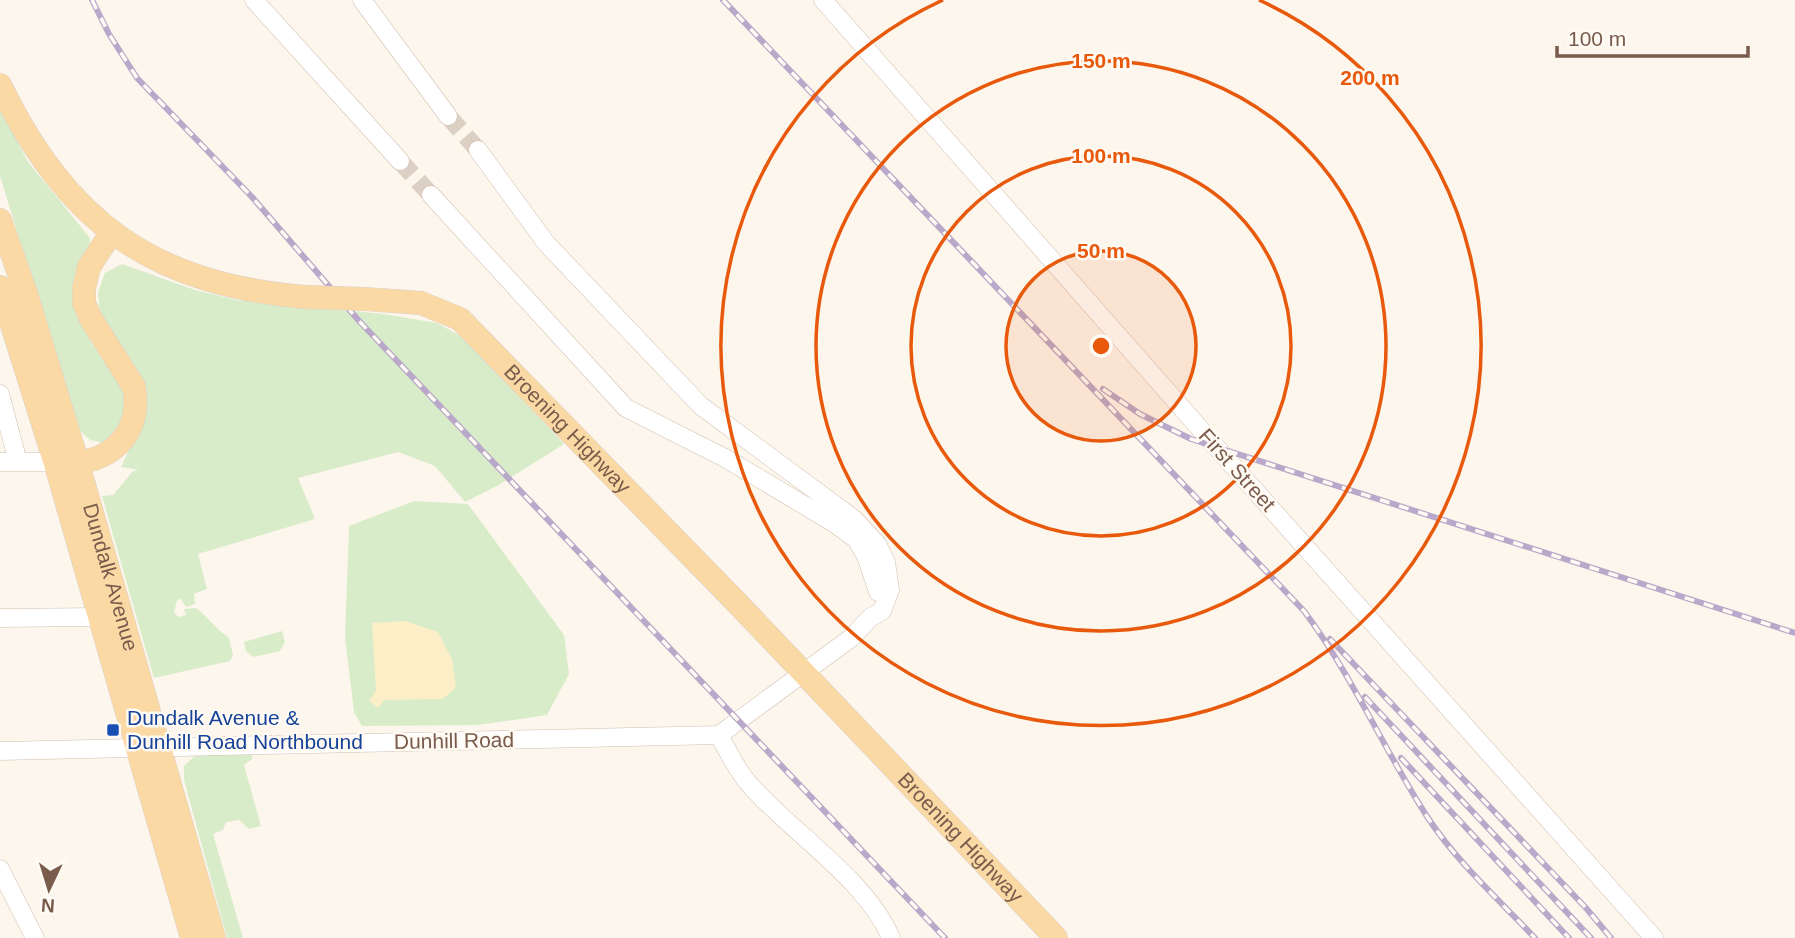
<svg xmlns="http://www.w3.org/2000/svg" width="1795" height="938" viewBox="0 0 1795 938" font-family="Helvetica,sans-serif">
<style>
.green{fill:#d8ecc9}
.sand{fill:#fcefc7}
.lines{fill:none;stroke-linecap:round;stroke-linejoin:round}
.minor-tunnel{stroke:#dcd0c4;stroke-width:18;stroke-dasharray:18 9;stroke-linecap:butt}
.minor-casing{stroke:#d1beb0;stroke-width:19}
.major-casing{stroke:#dad1cd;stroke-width:24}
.minor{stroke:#fff;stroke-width:18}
.major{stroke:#fbd9a5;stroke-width:23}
.rail-casing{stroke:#b9a8c9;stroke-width:6}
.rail{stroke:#fffaf3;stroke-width:3.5;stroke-dasharray:10;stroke-linecap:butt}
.major-bridge-casing{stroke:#dad1cd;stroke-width:24;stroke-linecap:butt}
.major-bridge{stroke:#fbd9a5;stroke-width:23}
.ring{fill:none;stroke:#e8590c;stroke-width:3.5}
.transit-dot{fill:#1a4fb4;stroke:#fffaf3;stroke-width:2.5}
.labels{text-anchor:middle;stroke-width:5;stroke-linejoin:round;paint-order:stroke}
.street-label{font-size:21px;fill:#7a5c4d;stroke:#fffaf3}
.transit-label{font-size:21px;fill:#164399;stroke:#fffaf3;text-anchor:start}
.centre{fill:#e8590c;stroke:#fffaf3;stroke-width:3.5}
.ring-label{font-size:21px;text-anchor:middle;font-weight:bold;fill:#e8590c;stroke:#fffaf3;stroke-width:5;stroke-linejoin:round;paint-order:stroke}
</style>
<rect width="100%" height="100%" fill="#fdf6ec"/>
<!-- green -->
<path class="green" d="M0,108L28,162L90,238L81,319L92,344L123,390L126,409L121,432L105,443L90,440L78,429L0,176Z
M122,264L195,290L237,300L384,314L437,323L466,339L564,444L499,485L465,502L435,466L398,452L298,478L315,519L198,554L207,589L194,594L195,604L186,607L181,599L177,600L174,613L179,617L186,615L184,609L196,608C209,618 218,631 229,638L233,655L230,661L154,678L102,496L113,495L133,471L139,470L121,467L145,414L100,317L98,292L105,273Z
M414,501L468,504L564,635L569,674L547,715L478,725L362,726L354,712L345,637L349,526Z
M282,631L285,642L280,651L253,657L246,651L244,642Z
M197,754H252V759L244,765L261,826L249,829L239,820L226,822L223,830L213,834L243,938H227L184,780V766Z"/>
<!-- sand -->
<path class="sand" d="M405,621L438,632L452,659L456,687L443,699L384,700L378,708L369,700L376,691L372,623Z"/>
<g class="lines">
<!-- minor-tunnel -->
<path class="minor-tunnel" d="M448,116L478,150
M400,161L431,195"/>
<defs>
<path id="minor" d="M254,0L400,161
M362,0L448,116
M823,0L1217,448L1654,938
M431,195L626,408L725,458L834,523L856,539L866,556L878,592
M0,394L18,462
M0,462H55
M0,618L99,617
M719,735C728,751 737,771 750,785C792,833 866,879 891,938
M0,751L719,735L851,638L871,617L882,611L890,590L886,562L877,544L854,519L701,406L546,243L478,150
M0,869L35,938"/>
<g id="major">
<path d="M0,85C67,222 151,284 305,297"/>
<path id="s1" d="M0,220L26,293L78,464L214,938"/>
<path d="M0,287L55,462L192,938"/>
<path id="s2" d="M365,299L421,303L460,319L740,606L1056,938"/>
<path d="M64,463C109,465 143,434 134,387L91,319L84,303V288L89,267L111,233"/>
</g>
</defs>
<!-- minor casing -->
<use href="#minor" class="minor-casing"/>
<!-- major casing -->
<use href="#major" class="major-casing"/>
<!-- minor -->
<use href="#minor" class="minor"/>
<!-- major -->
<use href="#major" class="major"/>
<defs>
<path id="rail" d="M92,0L109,34L137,78L252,197L360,322L945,938
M723,0L1304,611C1352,675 1384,750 1428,818C1457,862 1498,899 1535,938
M1103,389L1140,414L1191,439L1795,633
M1330,639L1586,908L1611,938
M1365,697L1591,938
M1401,758L1569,938"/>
</defs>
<!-- rail casing -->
<use href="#rail" class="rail-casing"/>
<!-- rail -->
<use href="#rail" class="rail"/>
<defs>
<path id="major-bridge" d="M305,297L365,299"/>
</defs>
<!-- major-bridge casing -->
<use href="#major-bridge" class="major-bridge-casing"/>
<!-- major-bridge -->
<use href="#major-bridge" class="major-bridge"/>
</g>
<!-- distance rings -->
<circle cx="1101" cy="346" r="95" fill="#e8590c" fill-opacity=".12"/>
<g class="ring">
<circle cx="1101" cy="346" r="95"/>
<circle cx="1101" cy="346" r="190"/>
<circle cx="1101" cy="346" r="285"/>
<path d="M1259 0A380 380 0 1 1 943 0"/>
</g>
<!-- markers -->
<rect class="transit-dot" x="106" y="723" width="14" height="14" rx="3.5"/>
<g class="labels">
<!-- street labels -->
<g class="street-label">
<text dy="7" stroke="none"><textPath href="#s2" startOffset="252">Broening Highway</textPath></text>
<text transform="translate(1237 470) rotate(48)" y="7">First Street</text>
<text dy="7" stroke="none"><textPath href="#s1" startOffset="374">Dundalk Avenue</textPath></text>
<text transform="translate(454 741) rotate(-1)" y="7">Dunhill Road</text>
<text dy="7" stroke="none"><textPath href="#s2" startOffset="819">Broening Highway</textPath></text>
</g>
<!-- transit labels -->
<g class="transit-label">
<text x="127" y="725">Dundalk Avenue &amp;<tspan x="127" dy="24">Dunhill Road Northbound</tspan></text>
</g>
</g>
<circle cx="1101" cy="346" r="10" class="centre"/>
<g class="ring-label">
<text x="1101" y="68">150 m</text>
<text x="1370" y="85">200 m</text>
<text x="1101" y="163">100 m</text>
<text x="1101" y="258">50 m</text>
</g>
<!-- north arrow -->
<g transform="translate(49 889) rotate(184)" stroke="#fffaf3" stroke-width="5" paint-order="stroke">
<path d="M0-5L12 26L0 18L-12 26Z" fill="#7a5c4d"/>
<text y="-10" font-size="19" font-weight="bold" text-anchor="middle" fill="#7a5c4d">N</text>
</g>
<!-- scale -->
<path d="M1557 46v10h191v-10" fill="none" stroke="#7a5c4d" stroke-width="3.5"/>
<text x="1568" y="46" font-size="21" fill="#7a5c4d" stroke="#fffaf3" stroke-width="5" paint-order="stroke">100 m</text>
</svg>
